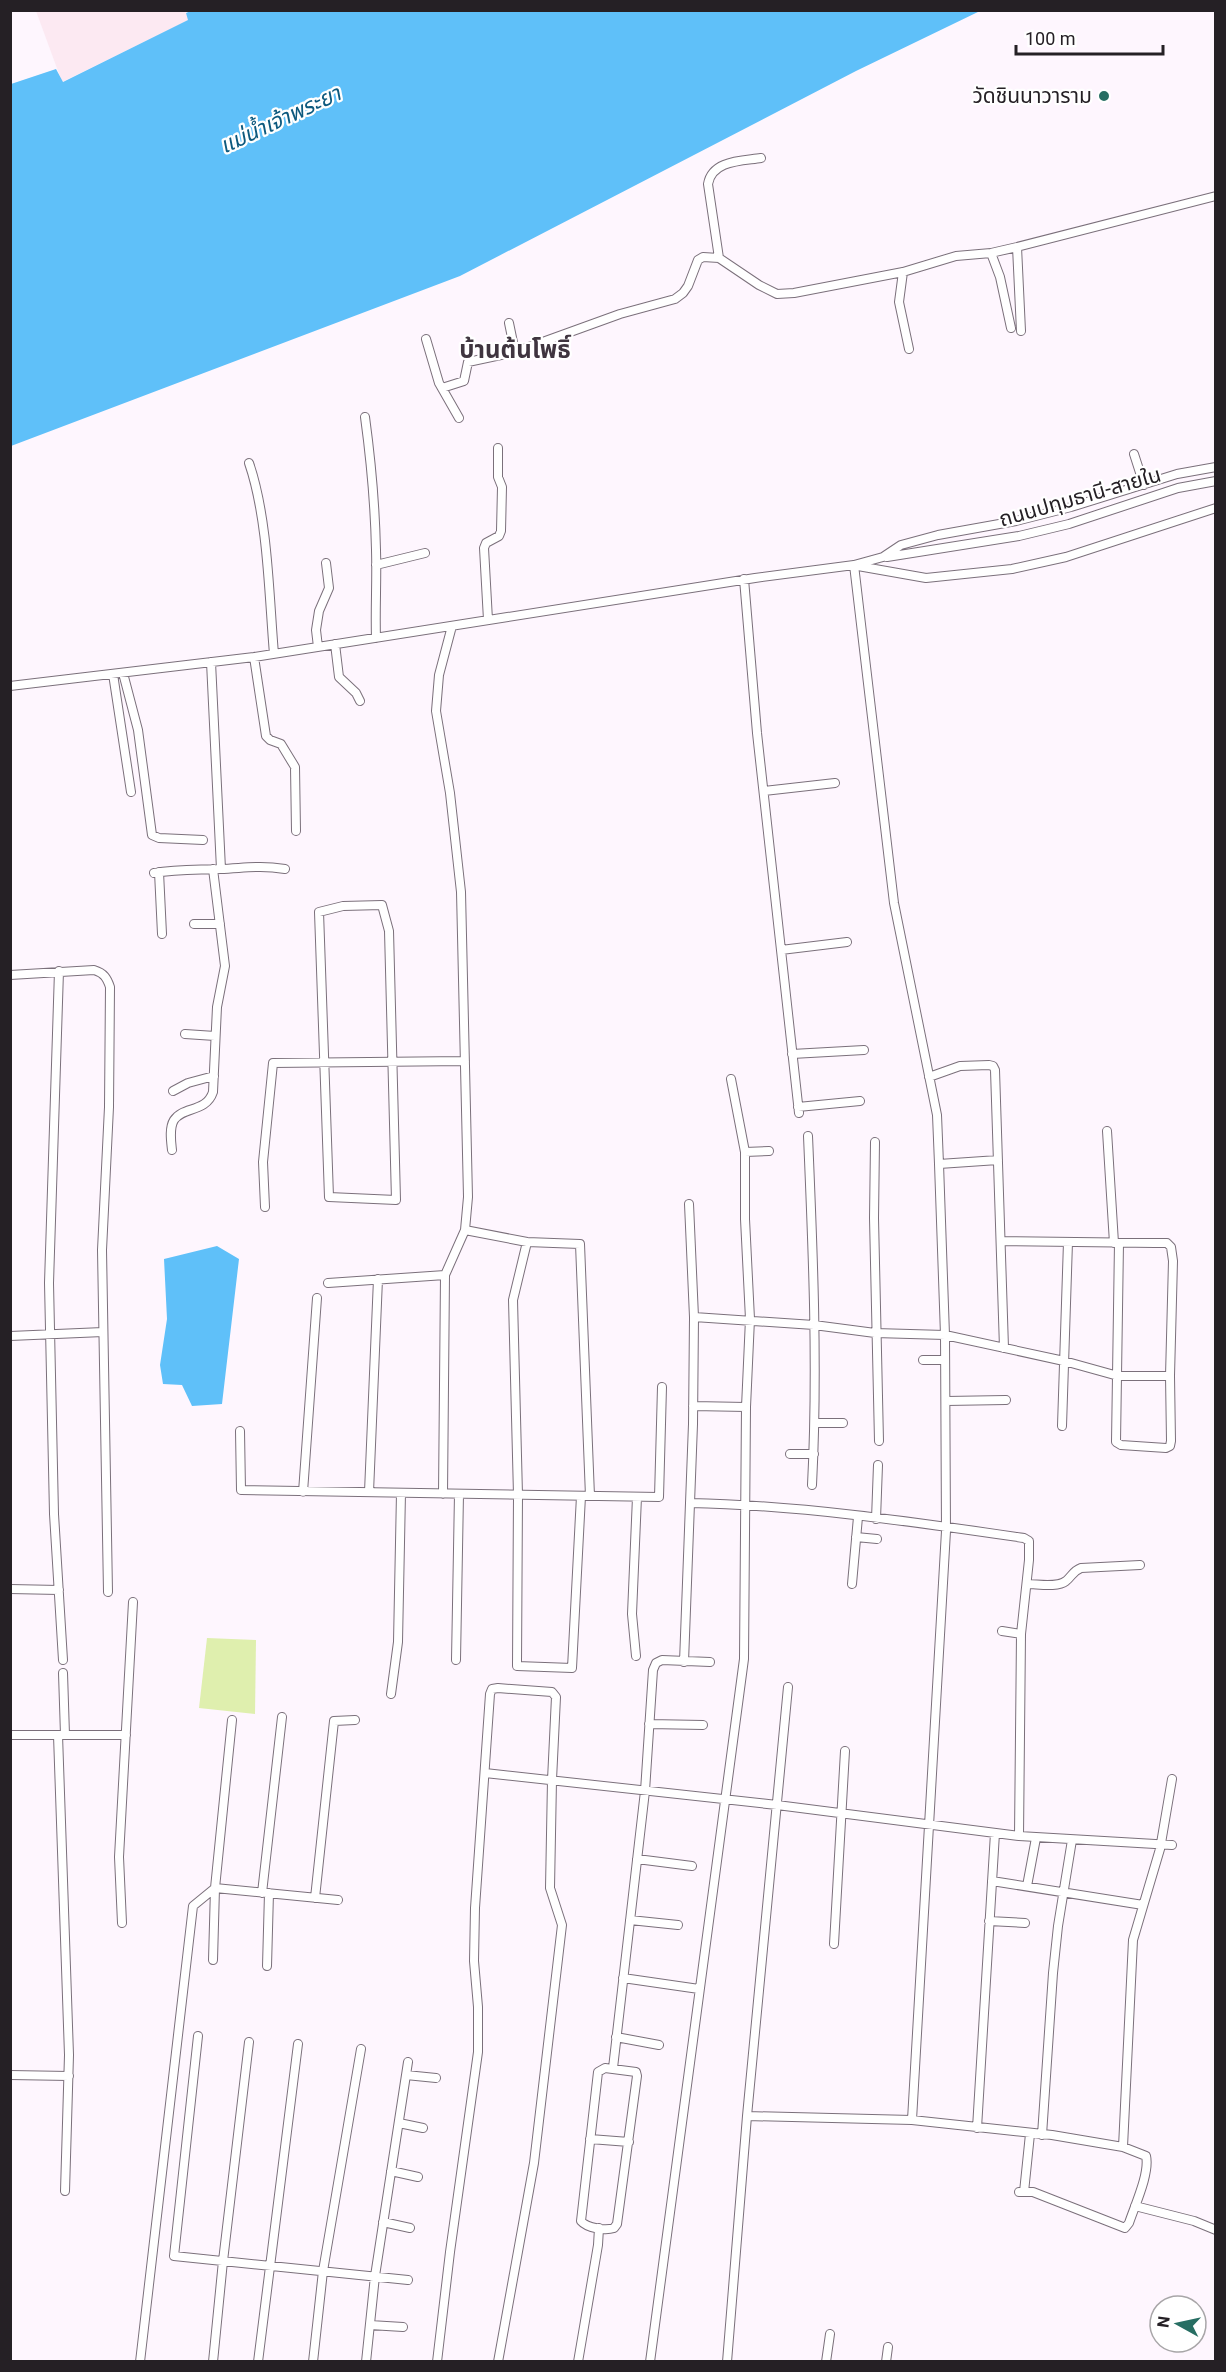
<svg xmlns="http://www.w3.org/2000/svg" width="1226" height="2372" viewBox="0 0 1226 2372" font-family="Roboto,'Noto Sans Thai',sans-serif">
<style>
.industrial{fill:#fce9f2}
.green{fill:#dfefae}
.water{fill:#5fc0f9}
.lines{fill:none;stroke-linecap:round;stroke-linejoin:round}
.minor-casing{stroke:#7b707b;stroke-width:10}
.minor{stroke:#fff;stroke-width:8}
.poi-dot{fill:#276e63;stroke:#fff;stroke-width:2}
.labels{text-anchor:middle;stroke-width:4.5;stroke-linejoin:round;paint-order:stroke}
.poi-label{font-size:21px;fill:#252025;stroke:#fff;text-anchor:end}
.street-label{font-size:21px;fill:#252025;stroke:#fff}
.water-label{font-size:22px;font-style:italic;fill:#0c597e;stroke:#fff}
.quarter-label{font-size:24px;font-weight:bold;fill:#3f353f;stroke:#fff}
</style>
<rect width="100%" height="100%" fill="#fef6fe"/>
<!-- industrial -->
<path class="industrial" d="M36,11H185L189,20L62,82Z"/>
<!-- green -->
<path class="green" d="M207,1638L256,1640L255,1714L199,1708Z"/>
<!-- water -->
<path class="water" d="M193,10H980V11L856,71L460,276L11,446V84L56,69L63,82L188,20L186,13Z
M217,1246L239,1259L222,1404L192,1406L182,1385L163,1384L160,1365L167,1319L164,1259Z"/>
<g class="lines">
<defs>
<path id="minor" d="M1017,247L1021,331
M991,253L1000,277L1011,328
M719,258L708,184C712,160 742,161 761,158
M903,272L899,302L909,349
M509,323L515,352
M426,339L439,383L459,418
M442,388L464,381L468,362L515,352L620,314L675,299L683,293L688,286L698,260L703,257L719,258L759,285L777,294L794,293L903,272L956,256L991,253L1017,247L1216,196
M365,417C371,461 375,505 376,550C377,580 375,608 376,638
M1134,454L1144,485
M249,463C268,518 269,596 274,654
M887,557L1019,536L1069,524L1178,488L1216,481
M376,565L425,553
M854,565L894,903L937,1115L939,1164L945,1335L946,1531L912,2120
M858,566L926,578L1012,569L1066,557L1216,508
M744,579L757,733L799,1113
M488,620L484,548L486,543L499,536L501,531L502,487L498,477V448
M335,644L339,677L356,693L360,701
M318,647L316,630L319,611L329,588L326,563
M254,657L266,736L270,740L281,744L295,767L296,831
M211,662L221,869
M123,673L138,730L152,835L159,838L203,840
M113,674L131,792
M10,686L254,657L755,578L854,565L883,557L901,545L938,535L1016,521L1071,507L1177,474L1216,467
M764,791L835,783
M159,872L162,934
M154,873C177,869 198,870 220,869C246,868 259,865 285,869
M382,905L389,931L396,1200L329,1197L319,912L343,906Z
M194,924H220
M781,950L847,942
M59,971L49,1283L54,1514L63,1660
M10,975L94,970C104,973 107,978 110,987L109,1107L102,1250L108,1592
M185,1034L215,1036
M792,1054L864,1050
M929,1077L960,1066L989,1065L993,1066L995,1070L1004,1348
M173,1091L188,1083L214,1076
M798,1107L860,1101
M1107,1131L1114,1243
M808,1136C813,1252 818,1369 812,1485
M875,1142L874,1218L879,1441
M172,1150C171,1141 169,1128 174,1120C183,1106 206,1113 213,1092L217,1007L225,966L213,869
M745,1152L769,1151
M939,1164L998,1160
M265,1207L263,1162L273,1063L465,1061
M465,1230L527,1242L580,1244L590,1496
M1001,1241L1155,1243H1167L1171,1247L1173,1261L1170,1376L1171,1441L1170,1446L1166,1448L1121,1445L1116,1442L1119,1243
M527,1242L513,1300L518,1495L517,1666L572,1668L581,1496
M328,1283L445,1275
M694,1317L814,1325L875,1333L945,1335L1064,1361L1118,1376H1170
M10,1336L103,1332
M923,1360H945
M946,1401L1006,1400
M693,1406L746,1407
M816,1423H843
M1062,1426L1068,1242
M240,1431L241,1490L659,1497L662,1387
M790,1454H814
M303,1492L317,1298
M369,1492L378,1279
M443,1494L445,1275L465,1230L468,1197L461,892L450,793L436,711L439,675L452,626
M690,1503C800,1505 914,1522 1024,1538L1029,1541V1560L1021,1634L1019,1836
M876,1519L878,1465
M856,1537L877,1539
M852,1584L858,1517
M1027,1584C1038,1584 1057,1588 1066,1581C1072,1576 1073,1571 1081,1568L1140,1565
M10,1589L59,1590
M1002,1631L1021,1634
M636,1656L632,1614L637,1497
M456,1660L459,1494
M684,1662L693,1424L694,1317L689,1204
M63,1673L65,1735
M391,1694L398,1642L401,1493
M649,1724L703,1725
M10,1735H126
M58,1735L69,2055L65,2191
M485,1773L777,1805L1019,1836L1172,1845
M637,1859L692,1866
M992,1881L1143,1905
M1027,1886L1036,1838
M262,1893L282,1717
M315,1898L334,1721L355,1720
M630,1920L678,1925
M989,1921L1025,1923
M122,1923L119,1857L133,1602
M834,1944L845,1751
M213,1960L215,1888L338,1900
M267,1966L269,1893
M623,1978L699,1989
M198,2036L174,2256L408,2280
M616,2037L659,2045
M605,2068L636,2072L637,2076L617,2224L614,2228C605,2231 587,2228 581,2221L598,2072Z
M613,2068L645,1791L653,1670L656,1663L662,1660L710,1662
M10,2075L69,2076
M406,2075L436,2078
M747,2116L912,2120L1052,2135L1123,2147L1146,2156C1150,2173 1135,2205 1129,2223L1125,2228L1033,2192H1019
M399,2123L423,2128
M977,2128L995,1833
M1042,2135L1053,1973L1058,1926L1072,1840
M590,2139L629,2142
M1123,2147L1133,1940L1160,1849L1172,1779
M391,2171L418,2177
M1024,2192L1030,2134
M1135,2206L1194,2221L1216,2230
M383,2222L410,2228
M370,2325L403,2327
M140,2362L193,1906L215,1888L232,1720
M213,2362L223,2261L249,2042
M258,2362L298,2044
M313,2362L323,2271L361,2049
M366,2362L375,2276L408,2062
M437,2362L450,2252L478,2052V2007L474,1961L475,1908L490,1694L492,1689L498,1688L552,1692L556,1697L552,1780L550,1888L562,1925L534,2163L498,2362
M578,2362L598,2245L599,2228
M650,2362L744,1659L746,1407L750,1319L745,1219V1152L731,1079
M727,2362L747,2116L788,1687
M826,2362L830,2334
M886,2362L888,2347"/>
</defs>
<!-- minor casing -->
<use href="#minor" class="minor-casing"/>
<!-- minor -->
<use href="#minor" class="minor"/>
</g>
<!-- markers -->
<circle class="poi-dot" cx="1104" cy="96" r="6"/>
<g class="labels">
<!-- poi labels -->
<g class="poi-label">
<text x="1092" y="103">วัดชินนาวาราม</text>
</g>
<!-- street labels -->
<g class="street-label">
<text transform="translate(1080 497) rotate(-16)" y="7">ถนนปทุมธานี-สายใน</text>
</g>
<!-- water labels -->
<g class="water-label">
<text transform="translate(280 119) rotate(-25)" y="8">แม่น้ำเจ้าพระยา</text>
</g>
<!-- quarter labels -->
<g class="quarter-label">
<text x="515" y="358">บ้านต้นโพธิ์</text>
</g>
</g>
<!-- border -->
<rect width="1226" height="2372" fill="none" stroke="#252025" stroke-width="24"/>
<!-- north arrow -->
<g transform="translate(1178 2324) rotate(278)"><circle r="28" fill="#ffffff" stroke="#a8a6a8" stroke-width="1.5"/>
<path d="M0-4.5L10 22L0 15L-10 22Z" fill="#276e63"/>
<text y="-9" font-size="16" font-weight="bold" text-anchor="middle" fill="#252025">N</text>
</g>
<!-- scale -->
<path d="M1016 45v9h147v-9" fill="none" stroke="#252025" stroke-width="3"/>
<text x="1025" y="45" font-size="18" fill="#252025" stroke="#ffffff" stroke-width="4.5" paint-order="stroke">100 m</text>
</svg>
